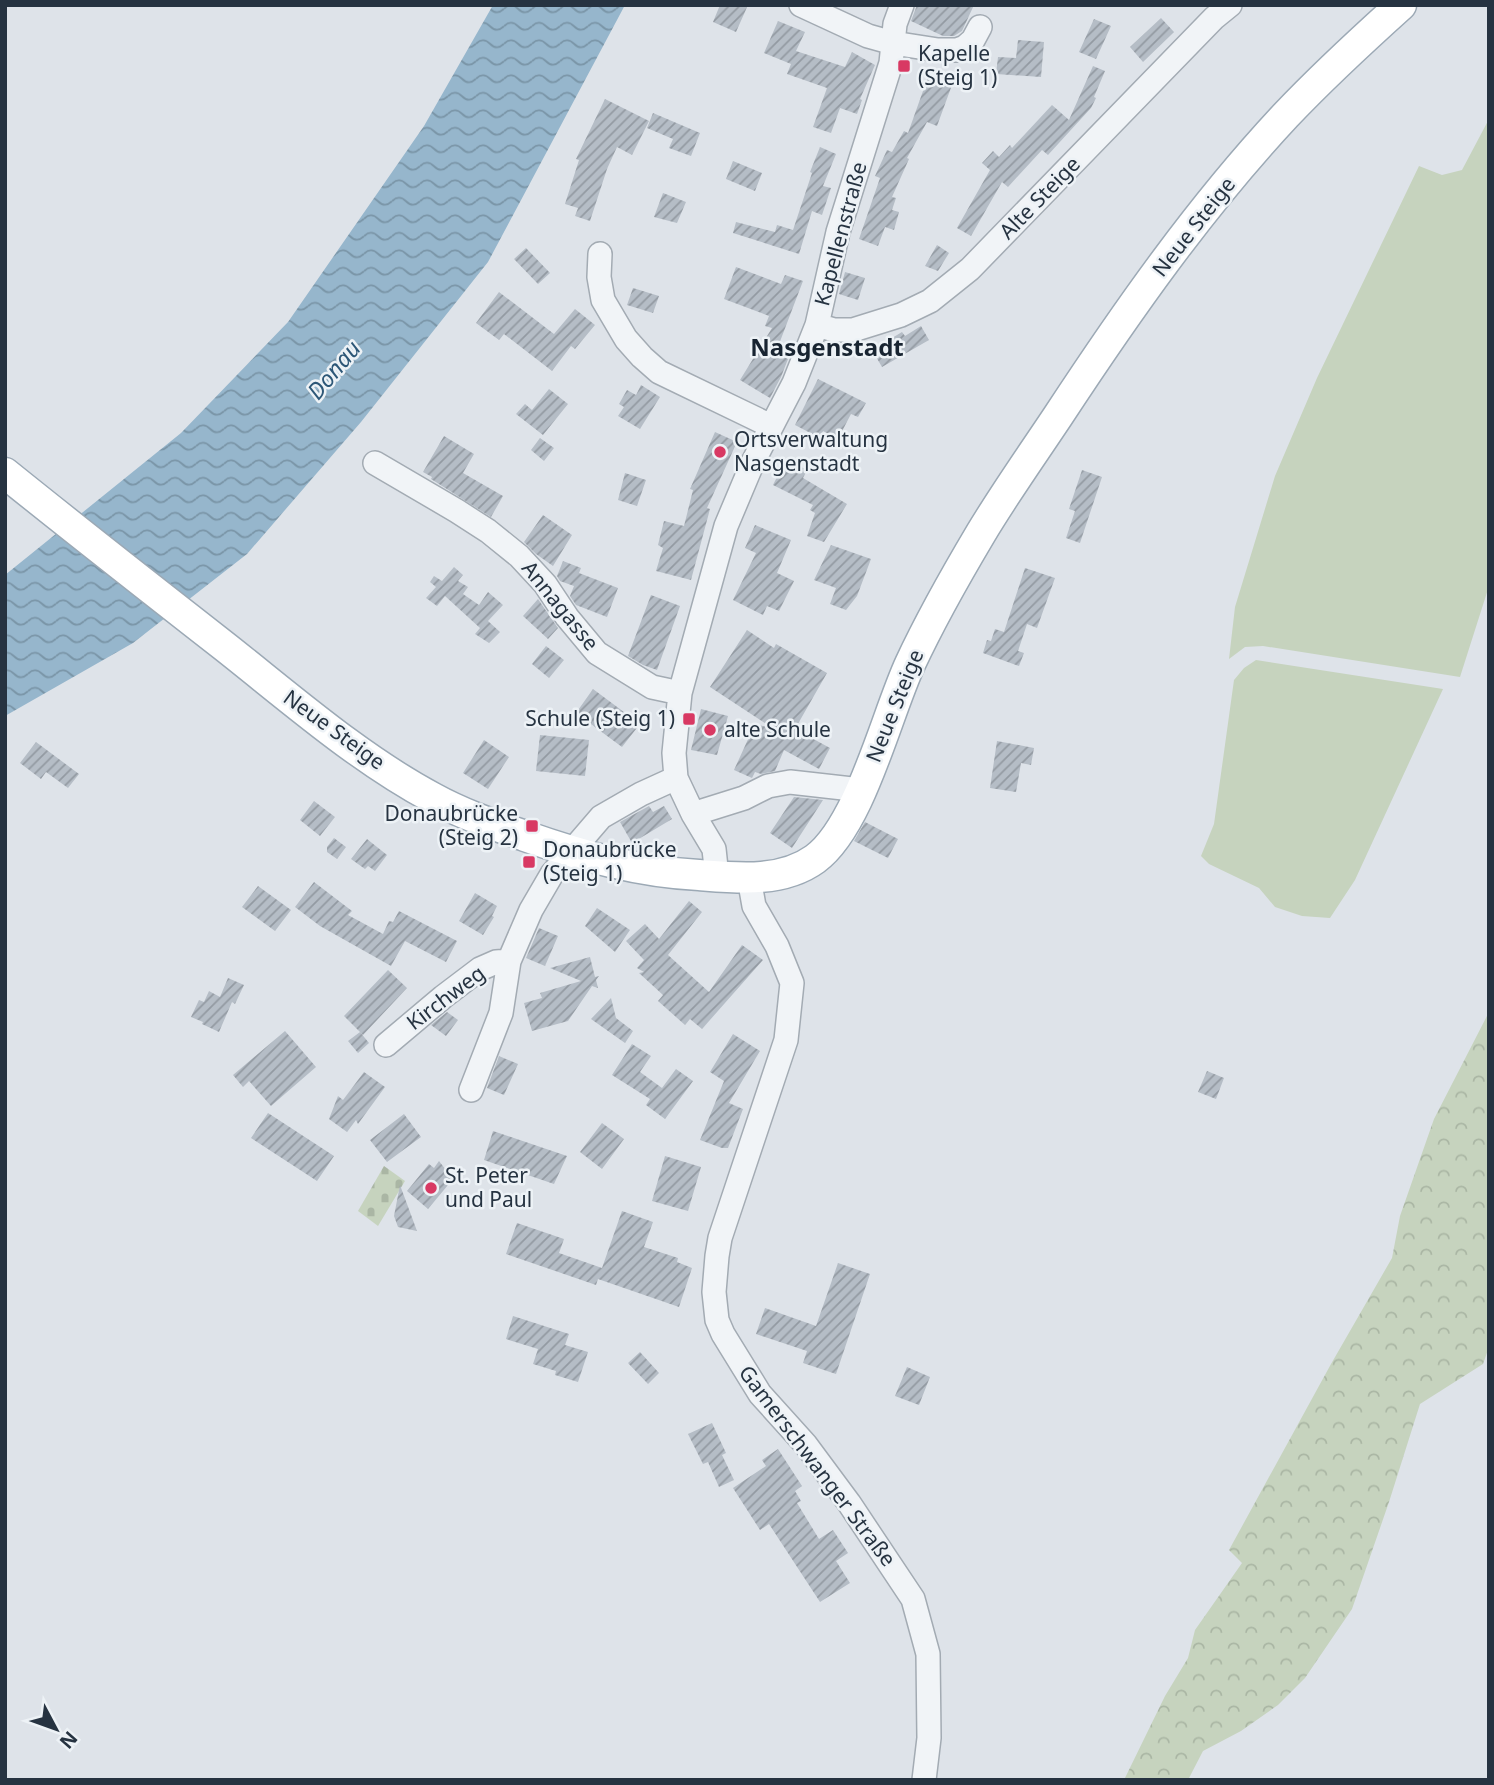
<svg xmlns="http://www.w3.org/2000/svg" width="1494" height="1785" viewBox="0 0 1494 1785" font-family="'Noto Sans',sans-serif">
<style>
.green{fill:#c6d3be}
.forest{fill:url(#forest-crowns)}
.cemetery{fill:url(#cemetery-stones)}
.water{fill:url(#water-waves)}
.building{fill:url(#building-hatch)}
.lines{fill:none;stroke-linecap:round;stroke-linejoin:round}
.minor-casing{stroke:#a3abb3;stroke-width:26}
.major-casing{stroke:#9ca9b5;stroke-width:33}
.minor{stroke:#f1f4f7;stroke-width:23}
.major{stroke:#fff;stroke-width:30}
.poi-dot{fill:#d83963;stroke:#edf2f6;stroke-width:2.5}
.labels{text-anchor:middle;stroke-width:5;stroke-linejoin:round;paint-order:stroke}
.poi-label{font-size:21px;fill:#263341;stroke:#edf2f6;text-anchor:start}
.street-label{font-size:21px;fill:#263341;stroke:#edf2f6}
.water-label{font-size:23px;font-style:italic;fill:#2d5777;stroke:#edf2f6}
.quarter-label{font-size:24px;font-weight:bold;fill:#182431;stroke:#edf2f6}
</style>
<defs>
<pattern id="forest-crowns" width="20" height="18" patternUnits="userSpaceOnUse" patternTransform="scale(1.75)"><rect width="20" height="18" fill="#c6d3be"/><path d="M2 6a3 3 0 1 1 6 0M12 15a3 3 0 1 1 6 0" fill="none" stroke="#aab6a4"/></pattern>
<pattern id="cemetery-stones" width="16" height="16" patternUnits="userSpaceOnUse" patternTransform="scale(1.75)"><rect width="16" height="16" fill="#c6d3be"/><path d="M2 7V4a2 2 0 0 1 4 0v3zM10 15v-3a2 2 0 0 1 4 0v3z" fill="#aab6a4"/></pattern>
<pattern id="water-waves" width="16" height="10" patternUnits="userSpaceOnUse" patternTransform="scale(1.75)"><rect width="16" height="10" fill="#96b6cc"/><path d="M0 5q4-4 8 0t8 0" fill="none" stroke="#7a95a7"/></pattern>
<pattern id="building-hatch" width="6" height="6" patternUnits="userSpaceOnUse" patternTransform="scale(1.75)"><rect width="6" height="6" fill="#b5bdc6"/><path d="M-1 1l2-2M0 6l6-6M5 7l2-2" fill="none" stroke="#939aa2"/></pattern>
</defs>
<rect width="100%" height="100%" fill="#dee3e9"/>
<!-- green -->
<path class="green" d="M1489,119V586L1460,677L1263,646L1245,647L1229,659L1235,607L1275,476L1317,378L1419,166L1442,175L1462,170Z
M1256,660L1443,689L1355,880L1330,918L1302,916L1275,907L1259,888L1209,864L1201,856L1214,824L1234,680L1244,668Z"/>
<!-- forest -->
<path class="forest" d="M1489,1012V1347L1483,1364L1420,1404L1389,1502L1352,1609L1305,1678L1278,1705L1241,1731L1203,1751L1188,1780H1124L1165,1696L1188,1658L1195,1630L1242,1563L1229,1550L1331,1364L1392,1258L1400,1216L1434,1119Z"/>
<!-- cemetery -->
<path class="cemetery" d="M384,1166L405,1181L378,1226L358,1211Z"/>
<!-- water -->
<path class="water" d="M493,5H625L488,262L361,422L247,554L133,643L5,716V575L181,433L288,322L424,126Z"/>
<!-- building -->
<path class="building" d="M720,5H748L736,32L713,22Z
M917,5H974L962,31L954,36H943L911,21Z
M1161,18L1174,32L1143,62L1130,47Z
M1094,19L1111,26L1096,59L1079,52Z
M778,21L805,32L796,51L845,67L852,52L875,65L860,99L862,100L857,114L840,108L831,133L813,127L827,88L787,74L791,64L764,53Z
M1018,40L1044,42L1041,77L996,74L998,57L1016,58Z
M1093,66L1105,71L1094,97L1096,98L1091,108L1048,155L1042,150L1008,187L1002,182L971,236L957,228L990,170L982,163L993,151L999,157L1010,145L1012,148L1052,105L1069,120Z
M928,77L952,85L937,126L927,122L907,158L909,159L892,197L896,198L892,210L899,212L894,230L885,227L878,246L859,239L880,178L875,176L887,150L892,152L904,131L908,133Z
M605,99L649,121L632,155L617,147L607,169L590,221L575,216L578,208L565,204L579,160L576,159Z
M653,113L700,133L691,156L669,148L673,139L647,128Z
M820,147L836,154L823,186L831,188L822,215L812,211L799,254L733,233L736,222L775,232L777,225L793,230L812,173L810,172Z
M733,161L762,173L755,191L726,179Z
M663,193L686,202L677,223L654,217Z
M937,245L949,253L938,271L925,266Z
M526,248L550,273L538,284L514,259Z
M736,267L781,284L785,275L803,281L776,352L788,359L781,377L770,398L740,380L772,328L765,326L769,316L724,299Z
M845,272L865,278L858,300L839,294Z
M633,288L659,296L653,313L627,305Z
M499,292L554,334L575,309L595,325L575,349L571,346L552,371L504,334L499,340L476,323Z
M921,326L929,340L882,367L872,350L902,332L905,336Z
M818,379L866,403L858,417L851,414L838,439L823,431L820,438L795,425Z
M641,385L660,397L640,429L618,416L624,407L619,404L627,390L636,395Z
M549,389L568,404L543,435L516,414L525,404L532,410Z
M715,432L737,442L707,508L710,509L691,580L656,571L663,548L658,545L664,521L684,526L693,490L690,489Z
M444,436L474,454L463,473L503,496L491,517L431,479L432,477L423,472Z
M540,438L554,448L544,461L531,450Z
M786,459L807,470L803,478L847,504L824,542L807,536L815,513L810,510L813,505L773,485Z
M1082,470L1102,477L1080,543L1066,538L1075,511L1069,509Z
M625,473L646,480L637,506L618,500Z
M543,515L572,535L553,566L536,554L524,542Z
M755,525L791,540L777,573L794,581L779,611L767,606L763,615L733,600L756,553L745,548Z
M831,545L871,559L857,596L846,610L830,604L836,588L814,580Z
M563,561L581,568L579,573L618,588L607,617L576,605L570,596L574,586L560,581L557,576Z
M454,567L463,575L458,581L468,587L463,594L479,605L488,592L503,605L488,621L500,632L489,643L475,634L480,628L445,596L437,606L426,598L436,587L430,582L434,576L442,581Z
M1025,568L1055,578L1037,628L1027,624L1018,651L1024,653L1019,666L983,653L987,640L991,641L995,629L1004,632Z
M651,595L680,606L657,670L643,665L628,656Z
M538,599L558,628L548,639L523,616Z
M747,630L774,648L776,644L827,673L795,729L830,748L819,769L784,750L775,771L761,774L755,772L752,778L734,770L755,724L774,729L710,687Z
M546,646L564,660L549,678L532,664Z
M593,689L640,724L622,747L576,713Z
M701,709L728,716L717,755L691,750Z
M540,735L589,740L585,776L536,771Z
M484,740L509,757L488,789L463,773Z
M997,741L1034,748L1031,765L1021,763L1016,792L990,788Z
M36,742L79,774L68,788L46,772L41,779L20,763Z
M794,797L823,800L792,848L770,833Z
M314,801L335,817L320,836L300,820Z
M649,806L653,812L664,806L672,819L632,843L620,822Z
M865,822L898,839L888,858L854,841Z
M334,838L346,847L337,859L327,852V847Z
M367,839L387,855L375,871L368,866L365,869L351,859Z
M314,882L352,911L348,915L383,934L389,921L393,922L399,911L457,941L446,962L405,941L391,966L320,926L295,907Z
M258,886L291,910L275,931L242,907Z
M475,893L497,906L492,916L494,917L483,935L459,921Z
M689,901L702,912L668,955L709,992L742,945L763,960L702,1029L690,1019L685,1025L658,1001L663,995L639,973L644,972L637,968L644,960L626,941L645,924L659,939Z
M597,908L630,930L615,952L585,926Z
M539,928L558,936L545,966L526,958Z
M590,957L595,977L599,976L596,980L598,988L592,986L568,1021L532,1031L524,1003L542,998L540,993L581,981L550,968Z
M388,970L407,988L363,1035L344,1016Z
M228,978L244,985L235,1004L232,1002L219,1032L202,1024L203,1022L191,1017L199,1000L204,1002L209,991L220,997Z
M611,998L616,1018L633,1031L625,1043L591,1019Z
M447,1012L458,1020L446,1036L431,1025Z
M285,1031L316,1067L271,1106L249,1081L243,1087L233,1075Z
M360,1032L369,1043L358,1053L348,1041Z
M733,1034L760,1051L729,1103L743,1109L728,1148H722L700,1140L724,1081L710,1072Z
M632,1044L651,1056L640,1072L662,1088L676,1069L693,1081L665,1119L646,1105L650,1099L612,1075Z
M499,1056L518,1064L504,1095L487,1088Z
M1207,1071L1224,1078L1216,1099L1198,1092Z
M364,1072L385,1087L358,1124L356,1120L347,1132L329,1119L338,1096L343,1100Z
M268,1113L334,1156L317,1181L251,1138Z
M404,1114L421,1137L387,1162L370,1140Z
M602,1123L624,1139L602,1169L580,1152Z
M493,1131L567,1156L554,1184L484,1160Z
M665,1156L701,1167L688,1211L652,1201Z
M439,1161L453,1179L428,1209L407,1191L429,1164L434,1168Z
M400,1185L417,1231L398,1227L394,1216Z
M622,1211L653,1222L644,1247L678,1258L677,1262L692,1268L679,1307L598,1279L596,1285L506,1254L517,1223L564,1239L559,1253L602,1268Z
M838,1263L870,1274L836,1374L803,1363L807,1351L756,1334L765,1308L816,1326Z
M513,1316L569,1334L565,1345L588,1352L578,1382L555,1375L556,1371L533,1364L538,1349L506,1339Z
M640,1352L659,1373L648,1384L628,1363Z
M907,1367L930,1377L919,1405L895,1396Z
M712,1423L726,1453L722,1455L734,1480L719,1487L708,1462L703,1464L688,1434Z
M778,1449L802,1486L795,1491L801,1501L797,1503L819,1539L833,1530L848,1553L836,1561L850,1583L820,1602L769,1524L760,1530L733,1488L766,1466L762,1460Z"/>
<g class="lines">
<defs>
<path id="minor" d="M801,5L868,36L893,43L938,50H957L965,47L973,40L980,27
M600,254L599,277L603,300L626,339L642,357L659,372L771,426
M817,325L834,330H853L901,315L930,301L970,269L1214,18L1230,5
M375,463L457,511L488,531L519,556L545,584L567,617L597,653L652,687L680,693
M693,814L744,798L768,786L790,782L861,790
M717,877L714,849L693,814L676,778L674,753L680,693L726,526L753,462L794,383L817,325L838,232L891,63L895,24L902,5
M749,878L754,906L777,946L792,983L786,1040L720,1238L717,1256L714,1292L717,1320L723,1334L760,1394L806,1445L849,1503L913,1599L928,1654L929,1738L924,1780
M386,1045L443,997L480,969L496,962L509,961
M471,1090L501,1013L509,961L531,910L552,874L601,817L641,794L676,778"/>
<path id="major" d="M5,473C77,531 151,589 224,646C290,698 358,758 433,798C462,814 494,825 525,836C582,856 638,872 699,875C737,878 782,883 815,859C860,826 886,716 910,664C931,619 956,575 981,533C1005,493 1032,455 1058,416C1127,311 1200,207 1286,115C1323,76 1361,41 1401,5"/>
</defs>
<!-- minor casing -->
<use href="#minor" class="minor-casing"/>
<!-- major casing -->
<use href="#major" class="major-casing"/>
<!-- minor -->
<use href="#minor" class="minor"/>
<!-- major -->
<use href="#major" class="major"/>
</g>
<!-- markers -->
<g class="poi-dot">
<rect x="897" y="59" width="14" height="14" rx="3.5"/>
<circle cx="720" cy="452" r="7"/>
<rect x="682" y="712" width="14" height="14" rx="3.5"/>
<circle cx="710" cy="730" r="7"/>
<rect x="525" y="819" width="14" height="14" rx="3.5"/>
<rect x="522" y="855" width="14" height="14" rx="3.5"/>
<circle cx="431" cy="1188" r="7"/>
</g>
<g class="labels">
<!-- poi labels -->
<g class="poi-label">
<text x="918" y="61">Kapelle<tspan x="918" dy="24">(Steig 1)</tspan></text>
<text x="734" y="447">Ortsverwaltung<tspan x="734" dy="24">Nasgenstadt</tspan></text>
<text x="675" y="726" text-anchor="end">Schule (Steig 1)</text>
<text x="724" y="737">alte Schule</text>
<text x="518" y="821" text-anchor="end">Donaubrücke<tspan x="518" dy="24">(Steig 2)</tspan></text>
<text x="543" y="857">Donaubrücke<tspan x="543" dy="24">(Steig 1)</tspan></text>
<text x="445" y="1183">St. Peter<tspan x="445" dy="24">und Paul</tspan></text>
</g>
<!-- street labels -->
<g class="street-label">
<text transform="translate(1040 198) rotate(-46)" y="7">Alte Steige</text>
<text transform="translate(1194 227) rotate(-52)" y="7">Neue Steige</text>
<text transform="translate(841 234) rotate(-75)" y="7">Kapellenstraße</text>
<text transform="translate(560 606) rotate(51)" y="7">Annagasse</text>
<text transform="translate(895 706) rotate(-68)" y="7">Neue Steige</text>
<text transform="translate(334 730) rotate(36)" y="7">Neue Steige</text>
<text transform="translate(446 998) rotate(-37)" y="7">Kirchweg</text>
<text transform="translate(817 1466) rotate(53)" y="7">Gamerschwanger Straße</text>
</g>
<!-- water labels -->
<g class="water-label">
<text transform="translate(334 370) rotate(-50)" y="8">Donau</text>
</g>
<!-- quarter labels -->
<g class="quarter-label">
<text x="827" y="356">Nasgenstadt</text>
</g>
</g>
<!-- border -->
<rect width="1494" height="1785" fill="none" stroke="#263341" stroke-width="14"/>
<!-- north arrow -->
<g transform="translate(56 1729) rotate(131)" stroke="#edf2f6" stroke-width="5" paint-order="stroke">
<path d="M0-5L12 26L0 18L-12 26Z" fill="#263341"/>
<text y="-10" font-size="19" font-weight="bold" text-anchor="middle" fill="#263341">N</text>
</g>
</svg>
